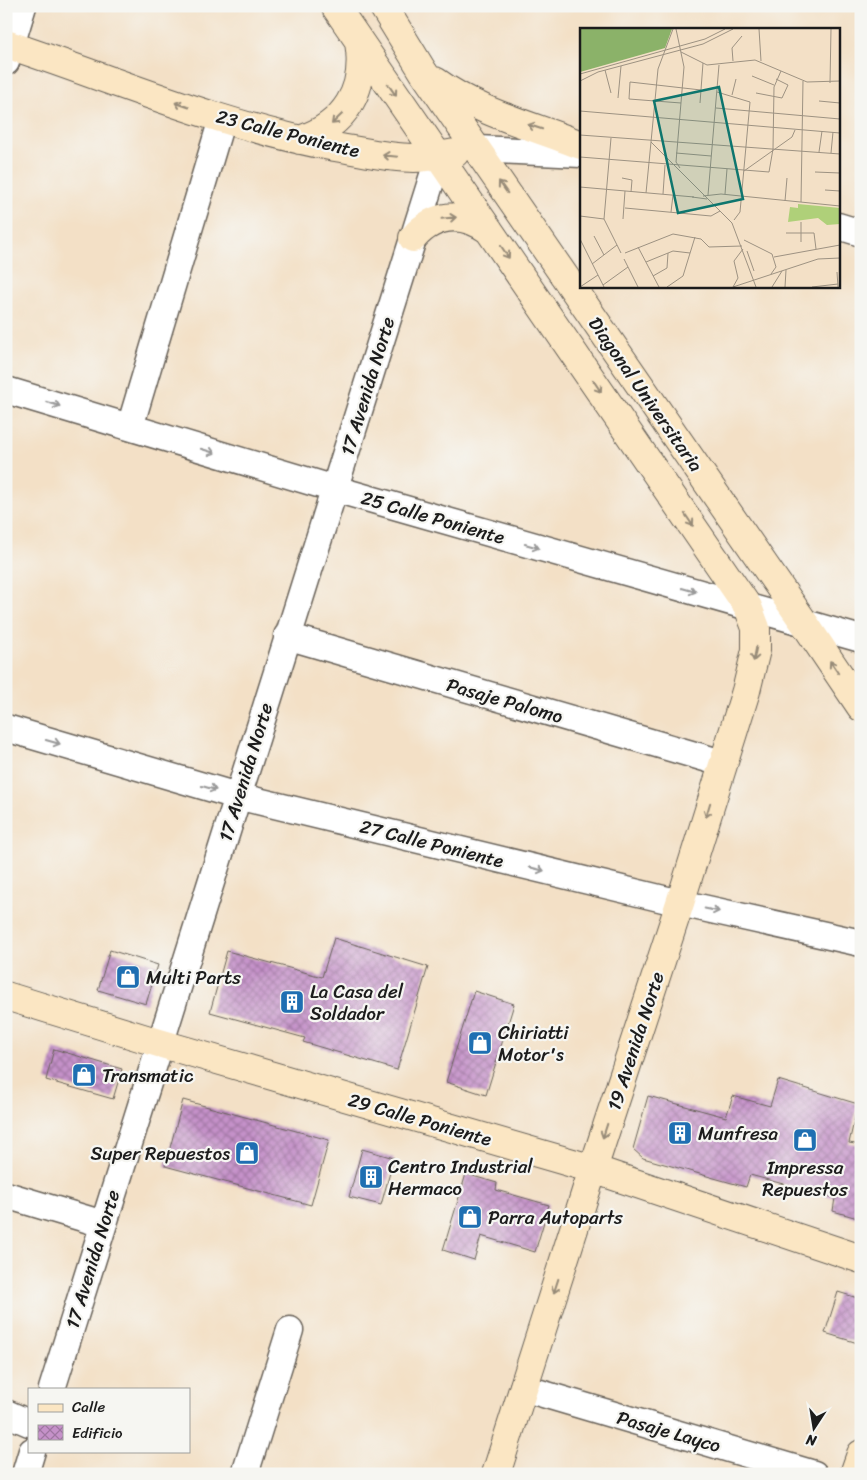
<svg xmlns="http://www.w3.org/2000/svg" width="867" height="1480" viewBox="0 0 867 1480" font-family="Sriracha,sans-serif">
<style>
.building{fill:url(#building-cross-hatch)}
.lines{fill:none;stroke-linecap:round;stroke-linejoin:round}
.street-casing{stroke:#676158;stroke-width:29}
.secondary-casing{stroke:#676158;stroke-width:30}
.street{stroke:#fff;stroke-width:26}
.secondary{stroke:#fbe6c3;stroke-width:28}
.oneway{stroke:#978b78}
.oneway2{stroke:#999}
.labels{text-anchor:middle;stroke-width:4.5;stroke-linejoin:round;paint-order:stroke}
.street-label{font-size:19px;fill:#1c1c1c;stroke:#f6f6f2}
.poi-label{font-size:19px;fill:#1c1c1c;stroke:#f6f6f2;text-anchor:start}
.inset-road{fill:none;stroke:#9d9282;stroke-width:1}
.view{fill:#0f766e;fill-opacity:0.15;stroke:#0f766e;stroke-width:2.5}
.inset-edge{fill:none;stroke:#1c1c1c;stroke-width:2.5}
</style>
<defs>
<pattern id="building-cross-hatch" width="8" height="8" patternUnits="userSpaceOnUse" patternTransform="scale(1.25)"><rect width="8" height="8" fill="#c591c9"/><path d="M0 0l8 8M0 8l8-8" fill="none" stroke="#9f76a2"/></pattern>
</defs>
<rect width="100%" height="100%" fill="#f6f6f2"/>
<filter id="ink" filterUnits="userSpaceOnUse"><feTurbulence type="fractalNoise" baseFrequency=".02" numOctaves="2"/><feDisplacementMap in="SourceGraphic" scale="10" xChannelSelector="R" yChannelSelector="G"/><feConvolveMatrix kernelMatrix="1 2 1 2 8 2 1 2 1" color-interpolation-filters="sRGB"/></filter>
<filter id="wash" filterUnits="userSpaceOnUse"><feTurbulence type="fractalNoise" baseFrequency=".0096" numOctaves="4" result="noise"/><feDisplacementMap in="SourceGraphic" scale="20" xChannelSelector="R" yChannelSelector="G"/><feGaussianBlur stdDeviation="1.12" result="paint"/><feColorMatrix in="noise" values="0 0 0 0 0 0 0 0 0 0 0 0 0 0 0 0 0 1.4 0 .05"/><feComposite in="paint" operator="in"/></filter>
<g filter="url(#wash)">
<rect width="100%" height="100%" fill="#f3e0c6"/>
<g id="blocks">
<!-- building -->
<path class="building" d="M334,938L428,967L397,1070L303,1042L305,1038L210,1012L227,951L322,977Z
M110,950L158,965L146,1004L98,990Z
M474,991L514,1004L486,1095L446,1082Z
M54,1049L122,1069L113,1099L46,1080Z
M778,1080L858,1104L849,1143L861,1145V1219L833,1211L835,1198L750,1175L746,1187L643,1158L633,1149L648,1096L726,1117L733,1096L770,1106Z
M183,1100L329,1140L311,1205L165,1166Z
M362,1149L394,1158L381,1205L349,1197Z
M466,1174L497,1183L496,1190L549,1205L535,1252L481,1236L474,1260L443,1250Z
M838,1292L861,1299V1344L825,1333Z"/>
</g>
</g>
<g filter="url(#ink)">
<use href="#blocks" fill-opacity="0" stroke="#676158" stroke-width="1"/>
<g class="lines">
<defs>
<path id="street" d="M6,62L23,6
M477,149L581,154
M838,226L861,233
M6,390L335,489L861,639
M130,427L222,119
M287,636L722,763
M6,728L237,796L680,903L861,943
M6,1195L103,1224
M523,1388L814,1474
M52,1389L439,156
M6,1413L29,1423
M25,1474L32,1451
M245,1474L290,1330"/>
<path id="secondary" d="M335,6L748,607L756,628V650L746,691L680,903L593,1169L496,1474
M383,6L424,73L803,621L861,707
M6,44C115,80 221,126 335,147C361,151 387,158 414,158C427,158 441,155 455,153
M435,81C479,113 531,125 581,145
M300,140C345,125 367,90 359,42
M413,238C435,213 462,211 489,230
M6,996L159,1043L593,1169L861,1259
M854,1474L861,1454"/>
</defs>
<!-- street casing -->
<use href="#street" class="street-casing"/>
<!-- secondary casing -->
<use href="#secondary" class="secondary-casing"/>
<!-- street -->
<use href="#street" class="street"/>
<!-- secondary -->
<use href="#secondary" class="secondary"/>
</g>
<!-- one-way arrows -->
<defs><path id="oneway-shaft" d="M-6 0H5M1.5-3L5.5 0L1.5 3" fill="none" stroke-width="1.6" stroke-linecap="round" stroke-linejoin="round" transform="scale(1.25)"/></defs>
<g class="oneway">
<use href="#oneway-shaft" transform="translate(392 90) rotate(55)"/>
<use href="#oneway-shaft" transform="translate(182 105) rotate(-161)"/>
<use href="#oneway-shaft" transform="translate(337 119) rotate(136)"/>
<use href="#oneway-shaft" transform="translate(535 127) rotate(-162)"/>
<use href="#oneway-shaft" transform="translate(390 156) rotate(-174)"/>
<use href="#oneway-shaft" transform="translate(503 187) rotate(-125)"/>
<use href="#oneway-shaft" transform="translate(449 218) rotate(-6)"/>
<use href="#oneway-shaft" transform="translate(505 252) rotate(56)"/>
<use href="#oneway-shaft" transform="translate(597 386) rotate(56)"/>
<use href="#oneway-shaft" transform="translate(689 520) rotate(56)"/>
<use href="#oneway-shaft" transform="translate(755 654) rotate(101)"/>
<use href="#oneway-shaft" transform="translate(834 667) rotate(-124)"/>
<use href="#oneway-shaft" transform="translate(708 810) rotate(107)"/>
<use href="#oneway-shaft" transform="translate(605 1131) rotate(108)"/>
<use href="#oneway-shaft" transform="translate(556 1286) rotate(108)"/>
</g>
<g class="oneway2">
<use href="#oneway-shaft" transform="translate(53 404) rotate(17)"/>
<use href="#oneway-shaft" transform="translate(208 451) rotate(17)"/>
<use href="#oneway-shaft" transform="translate(532 546) rotate(16)"/>
<use href="#oneway-shaft" transform="translate(689 590) rotate(16)"/>
<use href="#oneway-shaft" transform="translate(53 742) rotate(16)"/>
<use href="#oneway-shaft" transform="translate(209 788) rotate(16)"/>
<use href="#oneway-shaft" transform="translate(537 869) rotate(14)"/>
<use href="#oneway-shaft" transform="translate(712 910) rotate(12)"/>
</g>
</g>
<!-- icons -->
<defs>
<symbol id="shop-square" viewBox="-11 -11 22 22"><rect x="-9" y="-9" width="18" height="18" rx="4" fill="#1f6fb2" stroke="#f6f6f2"/><path d="M-5-2.5h2.3a2.7 3.5 0 0 1 5.4 0H5L5.5 6h-11ZM-1.5-2.5h3a1.5 2.3 0 0 0-3 0Z" fill="#fff"/></symbol>
<symbol id="building-square" viewBox="-11 -11 22 22"><rect x="-9" y="-9" width="18" height="18" rx="4" fill="#1f6fb2" stroke="#f6f6f2"/><path d="M-4-6H4V6H1V3H-1V6H-4ZM-2.5-4.3h1.7v1.8h-1.7ZM.8-4.3h1.7v1.8H.8ZM-2.5-1h1.7V.8h-1.7ZM.8-1h1.7V.8H.8Z" fill="#fff"/></symbol>
</defs>
<g fill-rule="evenodd">
<use href="#shop-square" x="114" y="963" width="28" height="28"/>
<use href="#building-square" x="278" y="988" width="28" height="28"/>
<use href="#shop-square" x="466" y="1029" width="28" height="28"/>
<use href="#shop-square" x="70" y="1061" width="28" height="28"/>
<use href="#building-square" x="666" y="1119" width="28" height="28"/>
<use href="#shop-square" x="791" y="1126" width="28" height="28"/>
<use href="#shop-square" x="233" y="1139" width="28" height="28"/>
<use href="#building-square" x="357" y="1163" width="28" height="28"/>
<use href="#shop-square" x="456" y="1203" width="28" height="28"/>
</g>
<g class="labels">
<!-- street labels -->
<g class="street-label">
<text transform="translate(288 133) rotate(14)" y="7">23 Calle Poniente</text>
<text transform="translate(367 386) rotate(-73)" y="7">17 Avenida Norte</text>
<text transform="translate(646 394) rotate(55)" y="7">Diagonal Universitaria</text>
<text transform="translate(433 517) rotate(16)" y="7">25 Calle Poniente</text>
<text transform="translate(505 700) rotate(16)" y="7">Pasaje Palomo</text>
<text transform="translate(245 772) rotate(-73)" y="7">17 Avenida Norte</text>
<text transform="translate(432 843) rotate(14)" y="7">27 Calle Poniente</text>
<text transform="translate(635 1041) rotate(-72)" y="7">19 Avenida Norte</text>
<text transform="translate(420 1119) rotate(16)" y="7">29 Calle Poniente</text>
<text transform="translate(92 1259) rotate(-73)" y="7">17 Avenida Norte</text>
<text transform="translate(669 1431) rotate(16)" y="7">Pasaje Layco</text>
</g>
<!-- poi labels -->
<g class="poi-label">
<text x="146" y="984">Multi Parts</text>
<text x="310" y="998">La Casa del<tspan x="310" dy="22">Soldador</tspan></text>
<text x="498" y="1039">Chiriatti<tspan x="498" dy="22">Motor's</tspan></text>
<text x="102" y="1082">Transmatic</text>
<text x="698" y="1140">Munfresa</text>
<text x="230" y="1160" text-anchor="end">Super Repuestos</text>
<text x="388" y="1173">Centro Industrial<tspan x="388" dy="22">Hermaco</tspan></text>
<text x="805" y="1174" text-anchor="middle">Impressa<tspan x="805" dy="22">Repuestos</tspan></text>
<text x="488" y="1224">Parra Autoparts</text>
</g>
</g>
<!-- overview -->
<g transform="translate(580 28)">
<rect width="260" height="260" fill="#f3e0c6"/>
<path d="M0,1H92L85,20L0,44Z" fill="#8bb269"/>
<path d="M218,176L260,180V196L247,197L238,190L208,194L210,179L218,180Z" fill="#afd079"/>
<path class="inset-road" d="M93,1L78,41L71,114L152,195L176,259M96,1L104,39L96,134L100,140M179,1L181,33M101,24L127,37L175,32L227,54L260,53M153,33L152,20L162,8M25,42L31,65M0,46L125,11L145,1M172,48L194,57M0,53L18,44L123,16L153,1M250,55L251,1M137,64L170,74L160,184L154,192M176,65L202,70L208,57L196,51M152,67L156,51M38,70L41,38M239,73L260,75M101,75L49,71L50,54L121,62M120,75L123,35M136,80L260,91M0,83L260,105M0,107L260,126M239,124L242,103M96,125L131,128M251,125L253,104M0,129L189,144L193,121L194,59L201,43M164,143L212,109L215,102M235,144L260,145M42,150L52,152L51,164M0,159L114,169M245,162L260,163M66,165L71,114M83,166L85,137M145,166L147,141M128,167L139,37M123,168L141,166L260,178M112,169L127,171M205,173L207,150M221,174L223,53M45,180L131,188L140,183M91,184L93,167M0,188L24,191M24,191L31,110M24,191L41,225M43,191L45,163M221,194V214M206,205H234L236,221M14,208L24,227M0,211L24,259M164,212L192,226L196,239L191,246M58,219L79,259M167,223L174,243M45,225L93,206L121,211L129,219L162,218M194,229L260,217M44,231L58,259M66,234L93,223L110,225M12,236L37,217M257,244L258,259M73,248L87,240L88,225M23,257L48,239M0,259L18,247M87,259L103,248L115,209M153,259L238,231L260,230M153,259L158,250L154,233L163,221M192,259L202,243M205,259L206,242M232,259L258,256"/>
<path class="view" d="M139,59L163,171L98,185L74,73Z"/>
<rect width="260" height="260" class="inset-edge"/>
</g>
<!-- margin -->
<rect width="867" height="1480" fill="none" stroke="#f6f6f2" stroke-width="25"/>
<!-- legend -->
<rect x="28" y="1388" width="162" height="65" fill="#f6f6f2" stroke="#9f9f9c"/>
<rect x="38" y="1404" width="25" height="8" fill="#fbe6c3" stroke="#9f9f9c"/>
<text x="72" y="1412" font-size="15" fill="#1c1c1c">Calle</text>
<rect x="38" y="1425" width="25" height="15" fill="url(#building-cross-hatch)" stroke="#9f9f9c"/>
<text x="72" y="1438" font-size="15" fill="#1c1c1c">Edificio</text>
<!-- north arrow -->
<g transform="translate(814 1428) rotate(192)" stroke="#f6f6f2" stroke-width="4" paint-order="stroke">
<path d="M0-4L9 19L0 12L-9 19Z" fill="#1c1c1c"/>
<text y="-8" font-size="14" font-weight="bold" text-anchor="middle" fill="#1c1c1c">N</text>
</g>
</svg>
